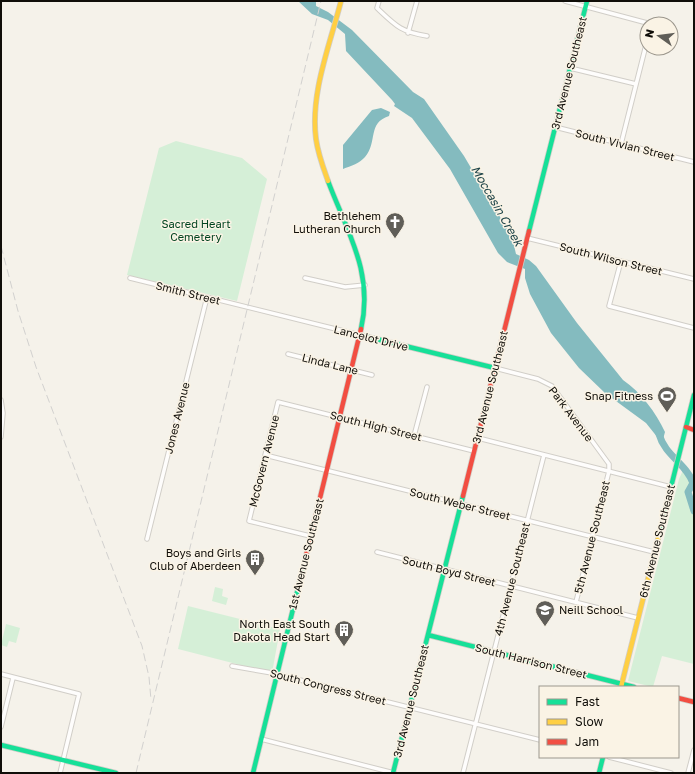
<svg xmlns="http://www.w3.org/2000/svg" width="695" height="774" viewBox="0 0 695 774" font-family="'Golos Text',sans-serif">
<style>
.green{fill:#d5efd7}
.water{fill:#84bbbf}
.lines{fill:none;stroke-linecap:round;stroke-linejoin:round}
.river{stroke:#84bbbf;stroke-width:7}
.street-casing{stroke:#d1cec8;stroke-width:5.5}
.fast-casing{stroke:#d1cec8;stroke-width:6}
.slow-casing{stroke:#d1cec8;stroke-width:6}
.jam-casing{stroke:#d1cec8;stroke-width:6}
.street{stroke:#fefdfc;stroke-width:3.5}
.fast{stroke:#16e098;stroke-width:4.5}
.slow{stroke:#ffcf43;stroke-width:4.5}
.jam{stroke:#f24e42;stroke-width:4.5}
.rail{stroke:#d2d1cf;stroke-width:1;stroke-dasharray:8 4;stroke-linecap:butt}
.labels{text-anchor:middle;stroke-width:3;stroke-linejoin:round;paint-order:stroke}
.street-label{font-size:11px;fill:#100e09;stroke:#faf3e5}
.poi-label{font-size:11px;fill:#100e09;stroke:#faf3e5;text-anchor:end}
.park-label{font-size:11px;fill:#034521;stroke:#faf3e5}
.water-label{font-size:12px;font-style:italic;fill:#20464b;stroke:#faf3e5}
</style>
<rect width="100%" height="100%" fill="#f5f2ea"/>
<!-- green -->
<path class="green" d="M176,141L242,158L267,179L237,301L127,275L159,148Z
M684,468L689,473L693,483L688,492L694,511V664L662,656L653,687L628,681L679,479Z
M215,587L223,589L222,596L228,598L226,605L212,601Z
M188,606L280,629L272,673L178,649Z
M6,624L20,628L16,643L9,641L7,647L1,645Z"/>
<!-- water -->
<path class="water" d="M298,1H316V6L328,12L352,30L413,92L424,99L464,156L512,237L516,254L529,260L536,266L577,323L623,380C641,392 656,413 665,432L662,443L646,423L605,393L579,368L551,333L530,294L525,278V269L507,262L498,253L450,169L412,118L394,106L395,104L392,100L346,51L345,34L328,20L312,14Z
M381,108L390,112L389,116C367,123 378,142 365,157C360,163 351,166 343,169V145L372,110Z"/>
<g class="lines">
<!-- river -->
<path class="river" d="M659,434C665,456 686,463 693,483L688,492L694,511"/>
<defs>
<path id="street" d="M379,1L377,8C396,26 401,32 427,36
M565,1L651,24
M408,33L417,1
M570,68L636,84
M555,127L694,162
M621,144L647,41
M527,238L694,279
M621,261L609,306L694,328
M130,278L360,335
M305,278L345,287L365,285
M288,354L372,375
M495,368L538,379L552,386L609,464V471L576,602
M1,400L3,413L1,437
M414,436L427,387
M478,438L671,487
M265,455L654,552
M310,536L249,521L278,402L474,451
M147,539L207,297
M377,552L638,618
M232,666L272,673L540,740
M1,674L79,694L60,773
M1,727L13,678
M261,739L394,773
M609,757L671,773
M463,773L544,455
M688,773L694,750"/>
<path id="fast" d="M328,181C347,232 374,272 361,329
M529,231L587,1
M360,335L495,368
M659,535L694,395
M428,635L634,687
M1,745L116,773
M253,773L303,568
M393,773L463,496
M599,773L603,757"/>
<path id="slow" d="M328,181C323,167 318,154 316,139C310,93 330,45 341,1
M621,687L659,535"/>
<path id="jam" d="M686,427L694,430
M463,496L529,231
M303,568L361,329
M678,698L694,702"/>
</defs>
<!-- street casing -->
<use href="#street" class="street-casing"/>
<!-- fast casing -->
<use href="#fast" class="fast-casing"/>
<!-- slow casing -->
<use href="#slow" class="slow-casing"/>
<!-- jam casing -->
<use href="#jam" class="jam-casing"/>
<!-- street -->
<use href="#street" class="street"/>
<!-- fast -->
<use href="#fast" class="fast"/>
<!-- slow -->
<use href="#slow" class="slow"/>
<!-- jam -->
<use href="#jam" class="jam"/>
<!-- rail -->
<path class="rail" d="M1,246L18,311L36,367L142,646L149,677L151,700
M136,773L321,1"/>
</g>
<!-- icons -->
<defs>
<symbol id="church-pin" viewBox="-11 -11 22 30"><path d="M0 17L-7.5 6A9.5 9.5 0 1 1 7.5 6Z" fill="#605e58" stroke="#faf3e5"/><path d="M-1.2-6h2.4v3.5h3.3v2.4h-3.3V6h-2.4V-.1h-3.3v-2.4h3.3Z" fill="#fff"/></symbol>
<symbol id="stadium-pin" viewBox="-11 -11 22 30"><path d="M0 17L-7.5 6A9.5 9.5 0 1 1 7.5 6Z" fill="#605e58" stroke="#faf3e5"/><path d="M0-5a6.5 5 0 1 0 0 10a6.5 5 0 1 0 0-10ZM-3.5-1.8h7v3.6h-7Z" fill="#fff"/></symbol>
<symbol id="building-pin" viewBox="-11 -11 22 30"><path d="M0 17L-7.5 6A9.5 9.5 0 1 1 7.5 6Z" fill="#605e58" stroke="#faf3e5"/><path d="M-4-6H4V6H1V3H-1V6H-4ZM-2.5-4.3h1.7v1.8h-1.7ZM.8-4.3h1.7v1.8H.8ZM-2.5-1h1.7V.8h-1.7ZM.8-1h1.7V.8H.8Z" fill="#fff"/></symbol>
<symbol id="school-pin" viewBox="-11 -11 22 30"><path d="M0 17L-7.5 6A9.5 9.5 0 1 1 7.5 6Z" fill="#605e58" stroke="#faf3e5"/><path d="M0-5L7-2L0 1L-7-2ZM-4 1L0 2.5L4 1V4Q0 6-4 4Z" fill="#fff"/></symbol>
</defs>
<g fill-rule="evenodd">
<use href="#church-pin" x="384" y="211" width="22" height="30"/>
<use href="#stadium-pin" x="656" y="385" width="22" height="30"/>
<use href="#building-pin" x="244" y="548" width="22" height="30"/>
<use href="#school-pin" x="534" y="599" width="22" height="30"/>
<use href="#building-pin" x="333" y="619" width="22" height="30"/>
</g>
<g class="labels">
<!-- street labels -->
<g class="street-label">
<text transform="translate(569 73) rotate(-76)" y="4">3rd Avenue Southeast</text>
<text transform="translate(625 145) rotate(14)" y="4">South Vivian Street</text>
<text transform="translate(611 259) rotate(14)" y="4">South Wilson Street</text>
<text transform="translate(188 293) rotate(14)" y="4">Smith Street</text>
<text transform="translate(371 338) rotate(14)" y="4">Lancelot Drive</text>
<text transform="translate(330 364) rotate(14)" y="4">Linda Lane</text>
<text transform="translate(490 387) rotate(-76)" y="4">3rd Avenue Southeast</text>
<text transform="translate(571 414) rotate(53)" y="4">Park Avenue</text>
<text transform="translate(177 418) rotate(-76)" y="4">Jones Avenue</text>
<text transform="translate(376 426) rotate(14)" y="4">South High Street</text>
<text transform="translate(264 461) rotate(-76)" y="4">McGovern Avenue</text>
<text transform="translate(460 504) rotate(14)" y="4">South Weber Street</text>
<text transform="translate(592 537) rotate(-76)" y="4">5th Avenue Southeast</text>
<text transform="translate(657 541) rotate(-76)" y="4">6th Avenue Southeast</text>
<text transform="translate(306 554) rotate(-76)" y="4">1st Avenue Southeast</text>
<text transform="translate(449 571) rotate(14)" y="4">South Boyd Street</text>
<text transform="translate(512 579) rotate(-76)" y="4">4th Avenue Southeast</text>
<text transform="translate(531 661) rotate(14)" y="4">South Harrison Street</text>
<text transform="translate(328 687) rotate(14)" y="4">South Congress Street</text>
<text transform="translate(411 701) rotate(-76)" y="4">3rd Avenue Southeast</text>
</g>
<!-- poi labels -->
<g class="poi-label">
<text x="381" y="220">Bethlehem<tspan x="381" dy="13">Lutheran Church</tspan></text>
<text x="653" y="400">Snap Fitness</text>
<text x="241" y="557">Boys and Girls<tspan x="241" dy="13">Club of Aberdeen</tspan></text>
<text x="559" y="614" text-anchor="start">Neill School</text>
<text x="330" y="628">North East South<tspan x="330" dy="13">Dakota Head Start</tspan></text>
</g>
<!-- park labels -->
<g class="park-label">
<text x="196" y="228">Sacred Heart<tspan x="196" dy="13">Cemetery</tspan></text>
</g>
<!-- water labels -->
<g class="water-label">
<text transform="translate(497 206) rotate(60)" y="4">Moccasin Creek</text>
</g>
</g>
<!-- border -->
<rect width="695" height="774" fill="none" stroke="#100e09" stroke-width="4"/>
<!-- legend -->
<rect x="539" y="686" width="140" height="72" fill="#faf3e5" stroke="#9c978d"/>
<rect x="547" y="699" width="20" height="6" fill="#16e098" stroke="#9c978d"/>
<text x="575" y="706" font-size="12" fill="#100e09">Fast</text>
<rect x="547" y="719" width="20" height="6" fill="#ffcf43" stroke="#9c978d"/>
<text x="575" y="726" font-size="12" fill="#100e09">Slow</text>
<rect x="547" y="739" width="20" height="6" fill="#f24e42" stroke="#9c978d"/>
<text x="575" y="746" font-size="12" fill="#100e09">Jam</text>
<!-- north arrow -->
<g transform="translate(659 36) rotate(284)"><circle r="19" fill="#faf3e5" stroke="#9c978d"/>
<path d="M0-3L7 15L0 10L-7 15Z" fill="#605e58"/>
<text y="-6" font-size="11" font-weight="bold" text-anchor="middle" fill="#100e09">N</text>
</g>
</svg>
